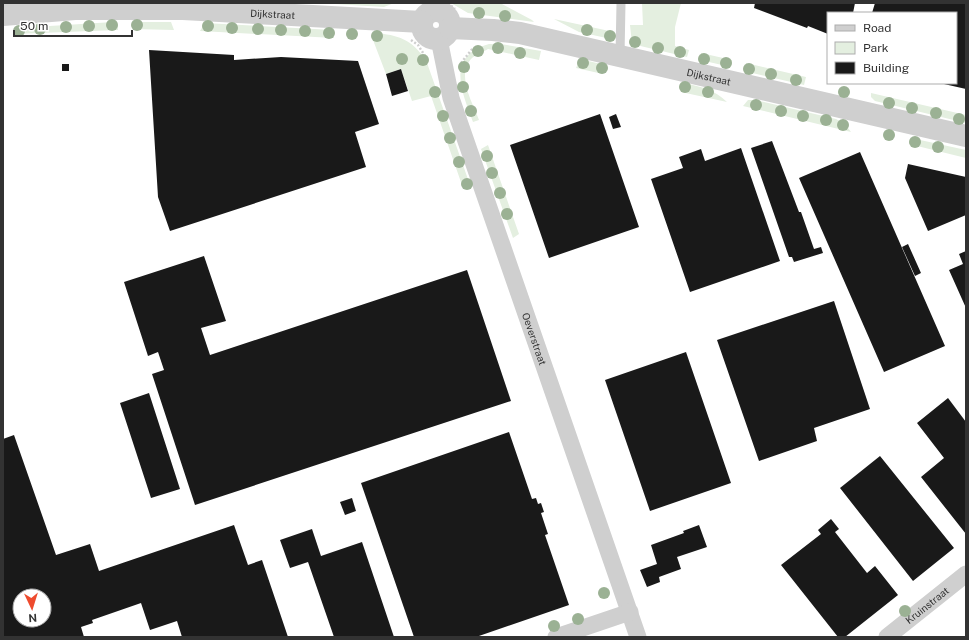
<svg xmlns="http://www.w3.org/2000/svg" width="969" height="640" viewBox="0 0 969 640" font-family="'Public Sans',sans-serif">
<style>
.green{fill:#e4efe0}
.building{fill:#191919;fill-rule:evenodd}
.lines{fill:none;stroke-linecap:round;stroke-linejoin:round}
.path{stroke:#cfcfcf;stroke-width:2.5;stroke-dasharray:2 2;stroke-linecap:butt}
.service{stroke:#cfcfcf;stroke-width:9}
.minor{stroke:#cfcfcf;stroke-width:17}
.tertiary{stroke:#cfcfcf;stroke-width:22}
.tree{fill:#9bb194}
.labels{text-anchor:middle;stroke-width:4;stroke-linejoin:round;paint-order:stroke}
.street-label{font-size:10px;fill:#323232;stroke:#fff}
</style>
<rect width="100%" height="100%" fill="#fff"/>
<!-- green -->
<path class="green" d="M319,3H394L384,7Z
M451,3H500L532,20L534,22L468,13Z
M642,3H681L675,27V46L689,50L687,57L632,44L630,25H643Z
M554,19L614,32V37L611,39L579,32Z
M113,22L118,25V30L13,34L18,28Z
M141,22H171L174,30L133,29L136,23Z
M205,23L333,30L334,38L200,31Z
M374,33C399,35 411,39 426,60L470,185L463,188L431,96L412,101L401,69L386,74L373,40Z
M489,44H501L541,51L539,60L488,49C483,52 475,55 471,59C456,76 473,103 479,120L473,122C462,92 445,56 489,44Z
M701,53L732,60L731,67L700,60Z
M580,59L605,65L603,74L576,68Z
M746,63L806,77L804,85L744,71Z
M685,83C701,87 715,90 727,102L681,92L682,84Z
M871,93L966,115V123L875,101L871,97Z
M748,100H756L836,119L845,124L851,132L743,106Z
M911,138L966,150V158L909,144Z
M488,145L519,234L513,238L481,149Z"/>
<!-- building -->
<path class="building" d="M755,3H855L853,13H828V34L808,26L807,28L754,8Z
M875,3H966V89L944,84L956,83V13H872Z
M149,50L234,55V60L281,57L358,61L379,124L355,132L366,167L170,231L158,197Z
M62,64H69V71H62Z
M401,69L408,91L392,96L386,74Z
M600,114L639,227L549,258L510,145Z
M616,114L621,127L613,129L609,117Z
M772,141L799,212H801L814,249L821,247L823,253L794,262L792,257H789L751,148Z
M741,148L780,261L690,292L651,179L683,168L679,157L701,149L705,161Z
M860,152L945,346L884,372L799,178Z
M908,164L966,177V215L928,231L905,178Z
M908,244L921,273L915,276L902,247Z
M966,251V308L949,270L963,264L959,254Z
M204,256L226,321L201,328L210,355L467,270L511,401L195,505L152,374L164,370L158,352L148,356L124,282Z
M834,301L870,409L814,428L817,441L759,461L717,340Z
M686,352L731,483L650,511L605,380Z
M149,393L180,489L151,498L120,403Z
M948,398L966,422V534L921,477L944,458L917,423Z
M509,432L532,499L536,498L538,504L541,503L544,512L541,513L548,534L545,535L569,605L476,637H414L361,483Z
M14,435L56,555L90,544L99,571L234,525L248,565L262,560L288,637H182L177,621L150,630L141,603L92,620L93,623L81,627L84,637H3V439ZM20,596H44V620H20Z
M880,456L954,548L913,581L840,488Z
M352,498L356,511L345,515L340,502Z
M831,519L839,529L835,532L867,573L875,566L898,595L845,637H838L781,565L821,534L818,530Z
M699,525L707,547L677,557L681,569L659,577L660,582L647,587L640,570L657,564L651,545L684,533L683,531Z
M312,529L321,556L362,542L394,637H334L308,562L290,568L280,540Z"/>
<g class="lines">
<!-- path -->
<path class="path" d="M448,3L455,9
M411,40L418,45L425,56
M461,63L473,48"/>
<!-- service -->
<path class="service" d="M620,56L621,3"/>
<!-- minor -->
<g class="minor">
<path id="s1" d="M439,39L451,98L638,637"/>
<path d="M556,637L630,612"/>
<path id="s2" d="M887,637L966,574"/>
</g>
<!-- tertiary -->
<g class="tertiary">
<circle cx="436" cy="25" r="14"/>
<path id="s3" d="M3,15L75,9H183L422,22"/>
<path id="s4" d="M450,28L493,30L520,33L966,136"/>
</g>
</g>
<!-- trees -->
<g class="tree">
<circle cx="479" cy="13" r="6"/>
<circle cx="505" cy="16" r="6"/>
<circle cx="112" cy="25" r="6"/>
<circle cx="137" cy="25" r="6"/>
<circle cx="89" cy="26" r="6"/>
<circle cx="208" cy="26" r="6"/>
<circle cx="66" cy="27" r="6"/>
<circle cx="232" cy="28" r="6"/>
<circle cx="40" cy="29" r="6"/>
<circle cx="258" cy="29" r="6"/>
<circle cx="281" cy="30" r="6"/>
<circle cx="587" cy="30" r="6"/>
<circle cx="19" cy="31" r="6"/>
<circle cx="305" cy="31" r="6"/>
<circle cx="329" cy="33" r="6"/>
<circle cx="352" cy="34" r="6"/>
<circle cx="377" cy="36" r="6"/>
<circle cx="610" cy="36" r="6"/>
<circle cx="635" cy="42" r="6"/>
<circle cx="498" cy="48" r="6"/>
<circle cx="658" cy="48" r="6"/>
<circle cx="478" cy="51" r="6"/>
<circle cx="680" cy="52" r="6"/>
<circle cx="520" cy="53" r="6"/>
<circle cx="402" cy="59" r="6"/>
<circle cx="704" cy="59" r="6"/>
<circle cx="423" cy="60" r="6"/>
<circle cx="583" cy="63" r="6"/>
<circle cx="726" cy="63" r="6"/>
<circle cx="464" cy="67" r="6"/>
<circle cx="602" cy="68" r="6"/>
<circle cx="749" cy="69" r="6"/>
<circle cx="771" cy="74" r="6"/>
<circle cx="796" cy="80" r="6"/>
<circle cx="463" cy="87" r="6"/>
<circle cx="685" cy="87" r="6"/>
<circle cx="435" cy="92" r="6"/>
<circle cx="708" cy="92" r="6"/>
<circle cx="844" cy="92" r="6"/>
<circle cx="889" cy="103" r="6"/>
<circle cx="756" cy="105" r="6"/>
<circle cx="912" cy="108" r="6"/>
<circle cx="471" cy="111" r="6"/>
<circle cx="781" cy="111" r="6"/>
<circle cx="936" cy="113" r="6"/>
<circle cx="443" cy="116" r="6"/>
<circle cx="803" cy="116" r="6"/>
<circle cx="959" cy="119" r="6"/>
<circle cx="826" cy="120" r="6"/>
<circle cx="843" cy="125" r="6"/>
<circle cx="889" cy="135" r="6"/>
<circle cx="450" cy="138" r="6"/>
<circle cx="915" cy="142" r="6"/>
<circle cx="938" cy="147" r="6"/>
<circle cx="487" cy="156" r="6"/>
<circle cx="459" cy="162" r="6"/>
<circle cx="492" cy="173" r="6"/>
<circle cx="467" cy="184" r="6"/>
<circle cx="500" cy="193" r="6"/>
<circle cx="507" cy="214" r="6"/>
<circle cx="604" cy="593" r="6"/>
<circle cx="905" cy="611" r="6"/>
<circle cx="578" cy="619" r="6"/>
<circle cx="554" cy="626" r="6"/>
</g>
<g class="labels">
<!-- street labels -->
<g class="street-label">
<text dy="4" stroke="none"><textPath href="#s3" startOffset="270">Dijkstraat</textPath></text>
<text dy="4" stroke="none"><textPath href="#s4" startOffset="264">Dijkstraat</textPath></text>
<text dy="4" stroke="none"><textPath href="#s1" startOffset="315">Oeverstraat</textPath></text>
<text dy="4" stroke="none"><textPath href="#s2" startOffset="51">Kruinstraat</textPath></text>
</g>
</g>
<!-- border -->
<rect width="969" height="640" fill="none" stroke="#323232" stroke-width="8"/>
<!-- legend -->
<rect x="827" y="12" width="130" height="72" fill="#ffffff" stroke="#adadad"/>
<rect x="835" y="25" width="20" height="6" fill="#cfcfcf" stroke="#adadad"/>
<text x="863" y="32" font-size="12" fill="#323232">Road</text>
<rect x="835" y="42" width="20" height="12" fill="#e4efe0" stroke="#adadad"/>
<text x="863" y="52" font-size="12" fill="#323232">Park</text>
<rect x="835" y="62" width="20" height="12" fill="#191919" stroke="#adadad"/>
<text x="863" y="72" font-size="12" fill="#323232">Building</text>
<!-- north arrow -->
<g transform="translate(32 608) rotate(176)"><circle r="19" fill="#ffffff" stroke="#adadad"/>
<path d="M0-3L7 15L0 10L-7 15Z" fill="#ee4b2e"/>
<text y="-6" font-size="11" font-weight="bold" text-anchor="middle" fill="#323232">N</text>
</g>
<!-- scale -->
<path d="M14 30v6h118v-6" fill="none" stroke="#323232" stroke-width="2"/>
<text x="20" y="30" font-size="12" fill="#323232" stroke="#ffffff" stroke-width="3" paint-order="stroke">50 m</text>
</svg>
